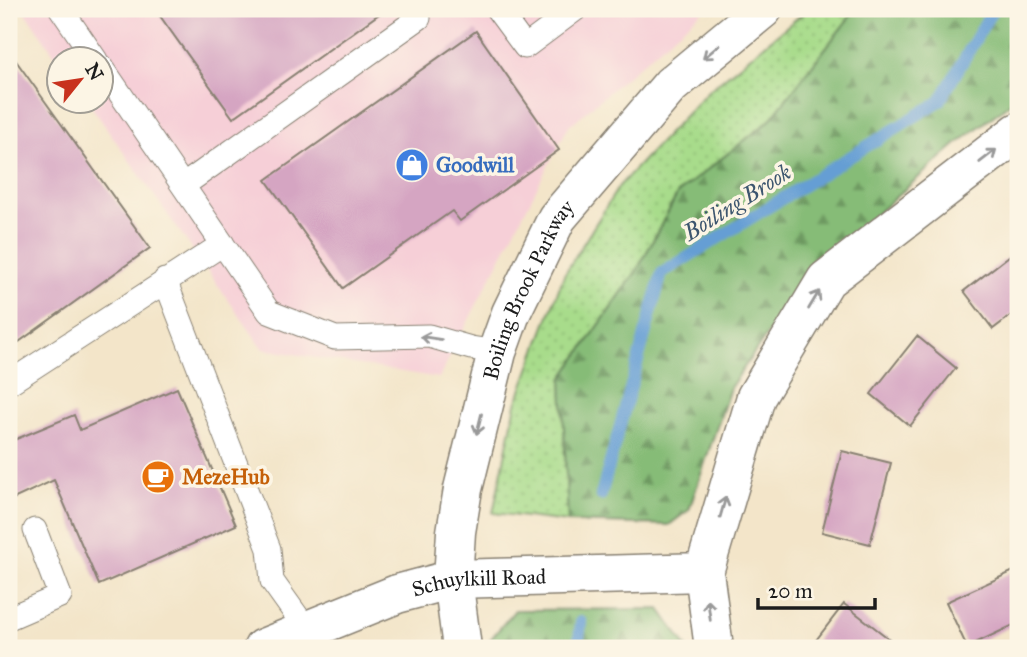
<svg xmlns="http://www.w3.org/2000/svg" width="1027" height="657" viewBox="0 0 1027 657" font-family="'IM FELL Great Primer',serif">
<style>
.built{fill:#f6cfd7}
.grass{fill:url(#grass-dots);stroke:#627c54;stroke-width:2}
.forest{fill:url(#forest-firs);stroke:#516c4a;stroke-width:2}
.lines{fill:none;stroke-linecap:round;stroke-linejoin:round}
.stream{stroke:#659ed4;stroke-width:12}
.building{fill:#d5a5c2}
.service-casing{stroke:#888072;stroke-width:25}
.minor-casing{stroke:#888072;stroke-width:41}
.tertiary-casing{stroke:#888072;stroke-width:41}
.service{stroke:#fff;stroke-width:23}
.minor{stroke:#fff;stroke-width:38}
.tertiary{stroke:#fff;stroke-width:38}
.oneway{stroke:#999}
.labels{text-anchor:middle;stroke-width:7;stroke-linejoin:round;paint-order:stroke}
.shop-label{font-size:21px;font-weight:bold;fill:#366cbe;stroke:#fcf5e5;text-anchor:start}
.street-label{font-size:21px;fill:#1c1c1c;stroke:#fcf5e5}
.food-label{font-size:21px;font-weight:bold;fill:#c56008;stroke:#fcf5e5;text-anchor:start}
.water-label{font-size:23px;font-style:italic;fill:#3d566f;stroke:#fcf5e5}
</style>
<defs>
<pattern id="grass-dots" width="8" height="8" patternUnits="userSpaceOnUse" patternTransform="scale(1.75)"><rect width="8" height="8" fill="#a8dc8b"/><path d="M2 2h.1M6 6h.1" fill="none" stroke="#90bc77" stroke-width="1.8" stroke-linecap="round"/></pattern>
<pattern id="forest-firs" width="22" height="20" patternUnits="userSpaceOnUse" patternTransform="scale(1.75)"><rect width="22" height="20" fill="#86bc77"/><path d="M5 1l3.5 6h-7zM16 11l3.5 6h-7z" fill="#6d9861"/></pattern>
</defs>
<rect width="100%" height="100%" fill="#fcf5e5"/>
<filter id="ink" filterUnits="userSpaceOnUse"><feTurbulence type="fractalNoise" baseFrequency=".0143" numOctaves="2"/><feDisplacementMap in="SourceGraphic" scale="14" xChannelSelector="R" yChannelSelector="G"/><feConvolveMatrix kernelMatrix="1 2 1 2 8 2 1 2 1" color-interpolation-filters="sRGB"/></filter>
<filter id="wash" filterUnits="userSpaceOnUse"><feTurbulence type="fractalNoise" baseFrequency=".00686" numOctaves="4" result="noise"/><feDisplacementMap in="SourceGraphic" scale="28" xChannelSelector="R" yChannelSelector="G"/><feGaussianBlur stdDeviation="1.57" result="paint"/><feColorMatrix in="noise" values="0 0 0 0 0 0 0 0 0 0 0 0 0 0 0 0 0 1.4 0 .05"/><feComposite in="paint" operator="in"/></filter>
<g filter="url(#wash)">
<rect width="100%" height="100%" fill="#f3e5c9"/>
<!-- built -->
<path class="built" d="M23,9H705L568,127L439,378L263,349L88,102H102V60L59,61Z"/>
<!-- grass -->
<path class="grass" d="M808,9H856L769,121L678,193L638,269L562,379L568,522L493,513L516,404L564,275L619,186L707,92Z"/>
<!-- forest -->
<path class="forest" d="M856,9H1018V97L958,143L810,272L730,388L689,510L669,525L568,522L562,379L638,269L678,193L769,121Z
M660,609L687,648H491L489,641L515,610Z"/>
<g class="lines">
<!-- stream -->
<path class="stream" d="M601,495L662,273L940,101L993,9
M578,648L581,622"/>
</g>
<g id="blocks">
<!-- building -->
<path class="building" d="M155,9H386L233,118Z
M476,31L559,150L460,221L452,211L343,288L266,180Z
M9,51L150,248L9,349Z
M1018,249V310L993,329L964,291Z
M917,336L956,368L910,426L871,394Z
M177,388L236,525L99,585L54,480L9,501V442L74,415L80,430Z
M842,451L891,463L870,544L822,532Z
M1018,569V623L967,647L946,602Z
M844,604L901,648H810Z"/>
</g>
</g>
<g filter="url(#ink)">
<use href="#blocks" fill-opacity="0" stroke="#888072" stroke-width="2"/>
<g class="lines">
<defs>
<path id="service" d="M61,9L96,60
M497,9L525,47L576,9
M102,67L269,312L335,338L429,336L471,348L497,352
M184,185L419,18L412,9
M165,280L269,549L272,581L307,630
M9,383L223,244
M9,618L60,596L35,530"/>
<path id="minor" d="M704,572L714,648
M453,579L462,648"/>
<g id="tertiary">
<path id="s1" d="M453,579L456,532L463,489L497,352L511,313L557,218L671,85L763,9"/>
<path id="s2" d="M263,648L397,594L453,579L704,572L756,397L826,280L1018,132"/>
</g>
</defs>
<!-- service casing -->
<use href="#service" class="service-casing"/>
<!-- minor casing -->
<use href="#minor" class="minor-casing"/>
<!-- tertiary casing -->
<use href="#tertiary" class="tertiary-casing"/>
<!-- service -->
<use href="#service" class="service"/>
<!-- minor -->
<use href="#minor" class="minor"/>
<!-- tertiary -->
<use href="#tertiary" class="tertiary"/>
</g>
<!-- one-way arrows -->
<defs><path id="oneway-shaft" d="M-6 0H5M1.5-3L5.5 0L1.5 3" fill="none" stroke-width="1.6" stroke-linecap="round" stroke-linejoin="round" transform="scale(1.75)"/></defs>
<g class="oneway">
<use href="#oneway-shaft" transform="translate(711 52) rotate(140)"/>
<use href="#oneway-shaft" transform="translate(988 156) rotate(-38)"/>
<use href="#oneway-shaft" transform="translate(814 300) rotate(-59)"/>
<use href="#oneway-shaft" transform="translate(431 338) rotate(-171)"/>
<use href="#oneway-shaft" transform="translate(479 424) rotate(104)"/>
<use href="#oneway-shaft" transform="translate(723 507) rotate(-74)"/>
<use href="#oneway-shaft" transform="translate(709 610) rotate(-97)"/>
</g>
</g>
<!-- icons -->
<defs>
<symbol id="shop-disc" viewBox="-11 -11 22 22"><circle r="9.5" fill="#3f7fe0" stroke="#fcf5e5"/><path d="M-5-2.5h2.3a2.7 3.5 0 0 1 5.4 0H5L5.5 6h-11ZM-1.5-2.5h3a1.5 2.3 0 0 0-3 0Z" fill="#fff"/></symbol>
<symbol id="cafe-disc" viewBox="-11 -11 22 22"><circle r="9.5" fill="#e8710a" stroke="#fcf5e5"/><path d="M-5.5-4.5H6V0H3Q3 3.5 0 3.5H-2.5Q-5.5 3.5-5.5 0ZM3-3.2v2h1.7v-2ZM-6 4.5H4V6H-6Z" fill="#fff"/></symbol>
</defs>
<g fill-rule="evenodd">
<use href="#shop-disc" x="393" y="146" width="38" height="38"/>
<use href="#cafe-disc" x="139" y="458" width="38" height="38"/>
</g>
<g class="labels">
<!-- shop labels -->
<g class="shop-label">
<text x="436" y="172">Goodwill</text>
</g>
<!-- street labels -->
<g class="street-label">
<text dy="7" stroke="none"><textPath href="#s1" startOffset="301">Boiling Brook Parkway</textPath></text>
<text dy="7" stroke="none"><textPath href="#s2" startOffset="228">Schuylkill Road</textPath></text>
</g>
<!-- food labels -->
<g class="food-label">
<text x="182" y="484">MezeHub</text>
</g>
<!-- water labels -->
<g class="water-label">
<text transform="translate(737 202) rotate(-32)" y="8">Boiling Brook</text>
</g>
</g>
<!-- margin -->
<rect width="1027" height="657" fill="none" stroke="#fcf5e5" stroke-width="35"/>
<!-- north arrow -->
<g transform="translate(80 80) rotate(60)"><circle r="33" fill="#fcf5e5" stroke="#a29e95" stroke-width="2"/>
<path d="M0-5L12 26L0 18L-12 26Z" fill="#c8321e"/>
<text y="-10" font-size="19" font-weight="bold" text-anchor="middle" fill="#1c1c1c">N</text>
</g>
<!-- scale -->
<path d="M758 598v10h117v-10" fill="none" stroke="#1c1c1c" stroke-width="3.5"/>
<text x="768" y="598" font-size="21" fill="#1c1c1c" stroke="#fcf5e5" stroke-width="5" paint-order="stroke">20 m</text>
</svg>
